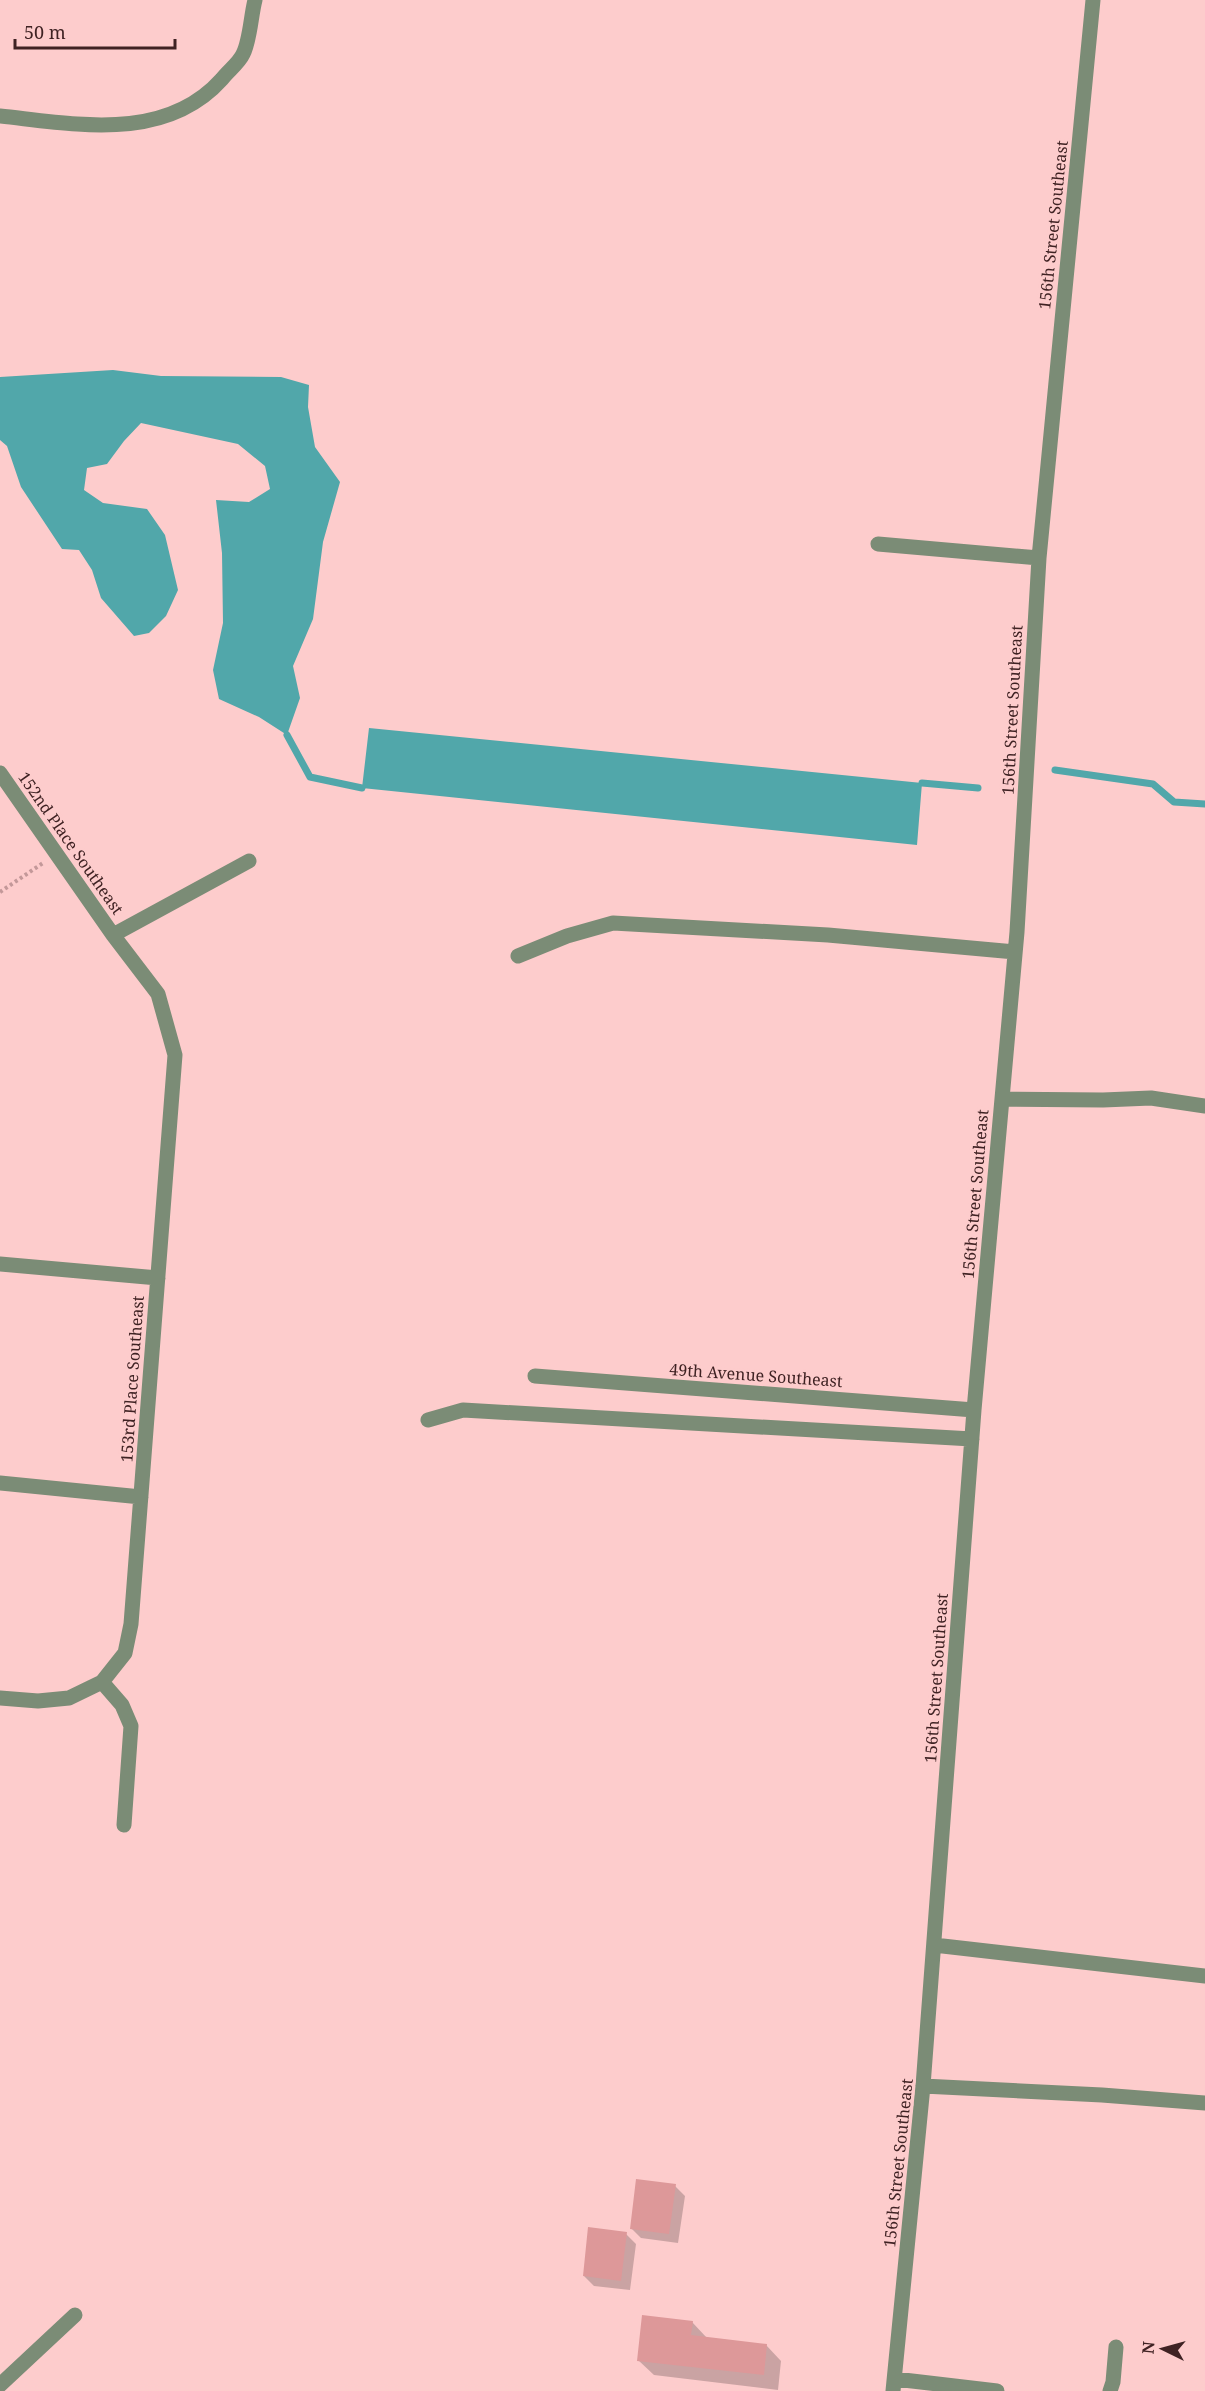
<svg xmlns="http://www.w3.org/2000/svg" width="1205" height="2391" viewBox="0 0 1205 2391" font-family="'Noto Serif',serif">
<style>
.water{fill:#51a7aa}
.shadow{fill:#0003}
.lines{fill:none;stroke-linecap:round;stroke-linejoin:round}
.stream{stroke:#51a7aa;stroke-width:7}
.building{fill:#dd9899}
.path{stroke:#c39899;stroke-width:4;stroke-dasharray:3 3;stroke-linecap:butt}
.minor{stroke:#7b8c76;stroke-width:15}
.labels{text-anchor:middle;stroke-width:6;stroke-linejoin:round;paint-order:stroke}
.street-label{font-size:16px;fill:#3f2223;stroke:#fdcccc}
</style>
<rect width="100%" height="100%" fill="#fdcccc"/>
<!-- water -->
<path class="water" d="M113,370L161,376L281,377L309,385L308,407L315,447L340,482L323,542L313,619L293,666L300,698L287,735L259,717L219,699L213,670L223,623L222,553L216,500L249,502L270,489L265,466L238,444L141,423L124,441L107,464L87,468L84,490L103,503L147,509L165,535L178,590L166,616L149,633L134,636L101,598L92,570L79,550L62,549L21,487L7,446L0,440V377Z
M369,728L922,783L917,845L362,788Z"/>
<!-- shadow -->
<path class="shadow" d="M675,2186L685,2196L678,2243L641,2238L631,2228Z
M626,2234L636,2244L630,2290L594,2286L584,2276Z
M692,2322L707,2338L766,2345L781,2361L778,2390L654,2375L638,2360Z"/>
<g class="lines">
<!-- stream -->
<path class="stream" d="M287,735L310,777L362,788
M1055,770L1153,784L1174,802L1205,804
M922,783L978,788"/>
</g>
<!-- building -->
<path class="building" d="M636,2179L676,2184L669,2234L630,2229Z
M588,2227L627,2232L621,2281L583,2276Z
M642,2315L693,2321L691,2335L767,2344L764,2375L637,2361Z"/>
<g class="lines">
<!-- path -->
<path class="path" d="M0,892L43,863"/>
<!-- minor -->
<path class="minor" d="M0,116C75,124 165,143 222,79C228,71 239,63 243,54C250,41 251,15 255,0
M878,544L1039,558
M0,773L113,935L158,994L175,1055L131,1624L125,1653L102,1682L122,1705L131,1726L124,1825
M113,935L249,861
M518,956L567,936L613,923L828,935L1015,952
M1002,1099L1103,1100L1151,1098L1205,1106
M0,1264L158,1278
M535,1376L974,1410
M428,1420L463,1410L972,1439
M0,1483L141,1497
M0,1698L38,1701L69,1698L102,1682
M934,1945L1205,1976
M923,2086L1102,2095L1205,2103
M895,2379L997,2391
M0,2385L75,2315
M893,2391L923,2086L974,1410L1017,932L1039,558L1093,0
M1110,2391L1113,2382L1116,2347"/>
</g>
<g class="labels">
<!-- street labels -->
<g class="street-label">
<text transform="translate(1053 225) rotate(-84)" y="6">156th Street Southeast</text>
<text transform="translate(1012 710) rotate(-87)" y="6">156th Street Southeast</text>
<text transform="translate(71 843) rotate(55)" y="6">152nd Place Southeast</text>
<text transform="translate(975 1194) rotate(-85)" y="6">156th Street Southeast</text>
<text transform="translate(756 1375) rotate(4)" y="6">49th Avenue Southeast</text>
<text transform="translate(132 1379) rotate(-86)" y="6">153rd Place Southeast</text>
<text transform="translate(936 1678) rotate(-86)" y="6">156th Street Southeast</text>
<text transform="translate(898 2163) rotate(-84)" y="6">156th Street Southeast</text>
</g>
</g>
<!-- north arrow -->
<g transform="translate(1163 2349) rotate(275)" stroke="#fdcccc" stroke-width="4.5" paint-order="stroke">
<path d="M0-4.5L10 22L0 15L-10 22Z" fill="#3f2223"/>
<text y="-9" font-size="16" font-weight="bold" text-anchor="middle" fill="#3f2223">N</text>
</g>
<!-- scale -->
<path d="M15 39v9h160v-9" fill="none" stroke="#3f2223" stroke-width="3"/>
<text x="24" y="39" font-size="18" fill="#3f2223" stroke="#fdcccc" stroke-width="4.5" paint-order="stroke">50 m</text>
</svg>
